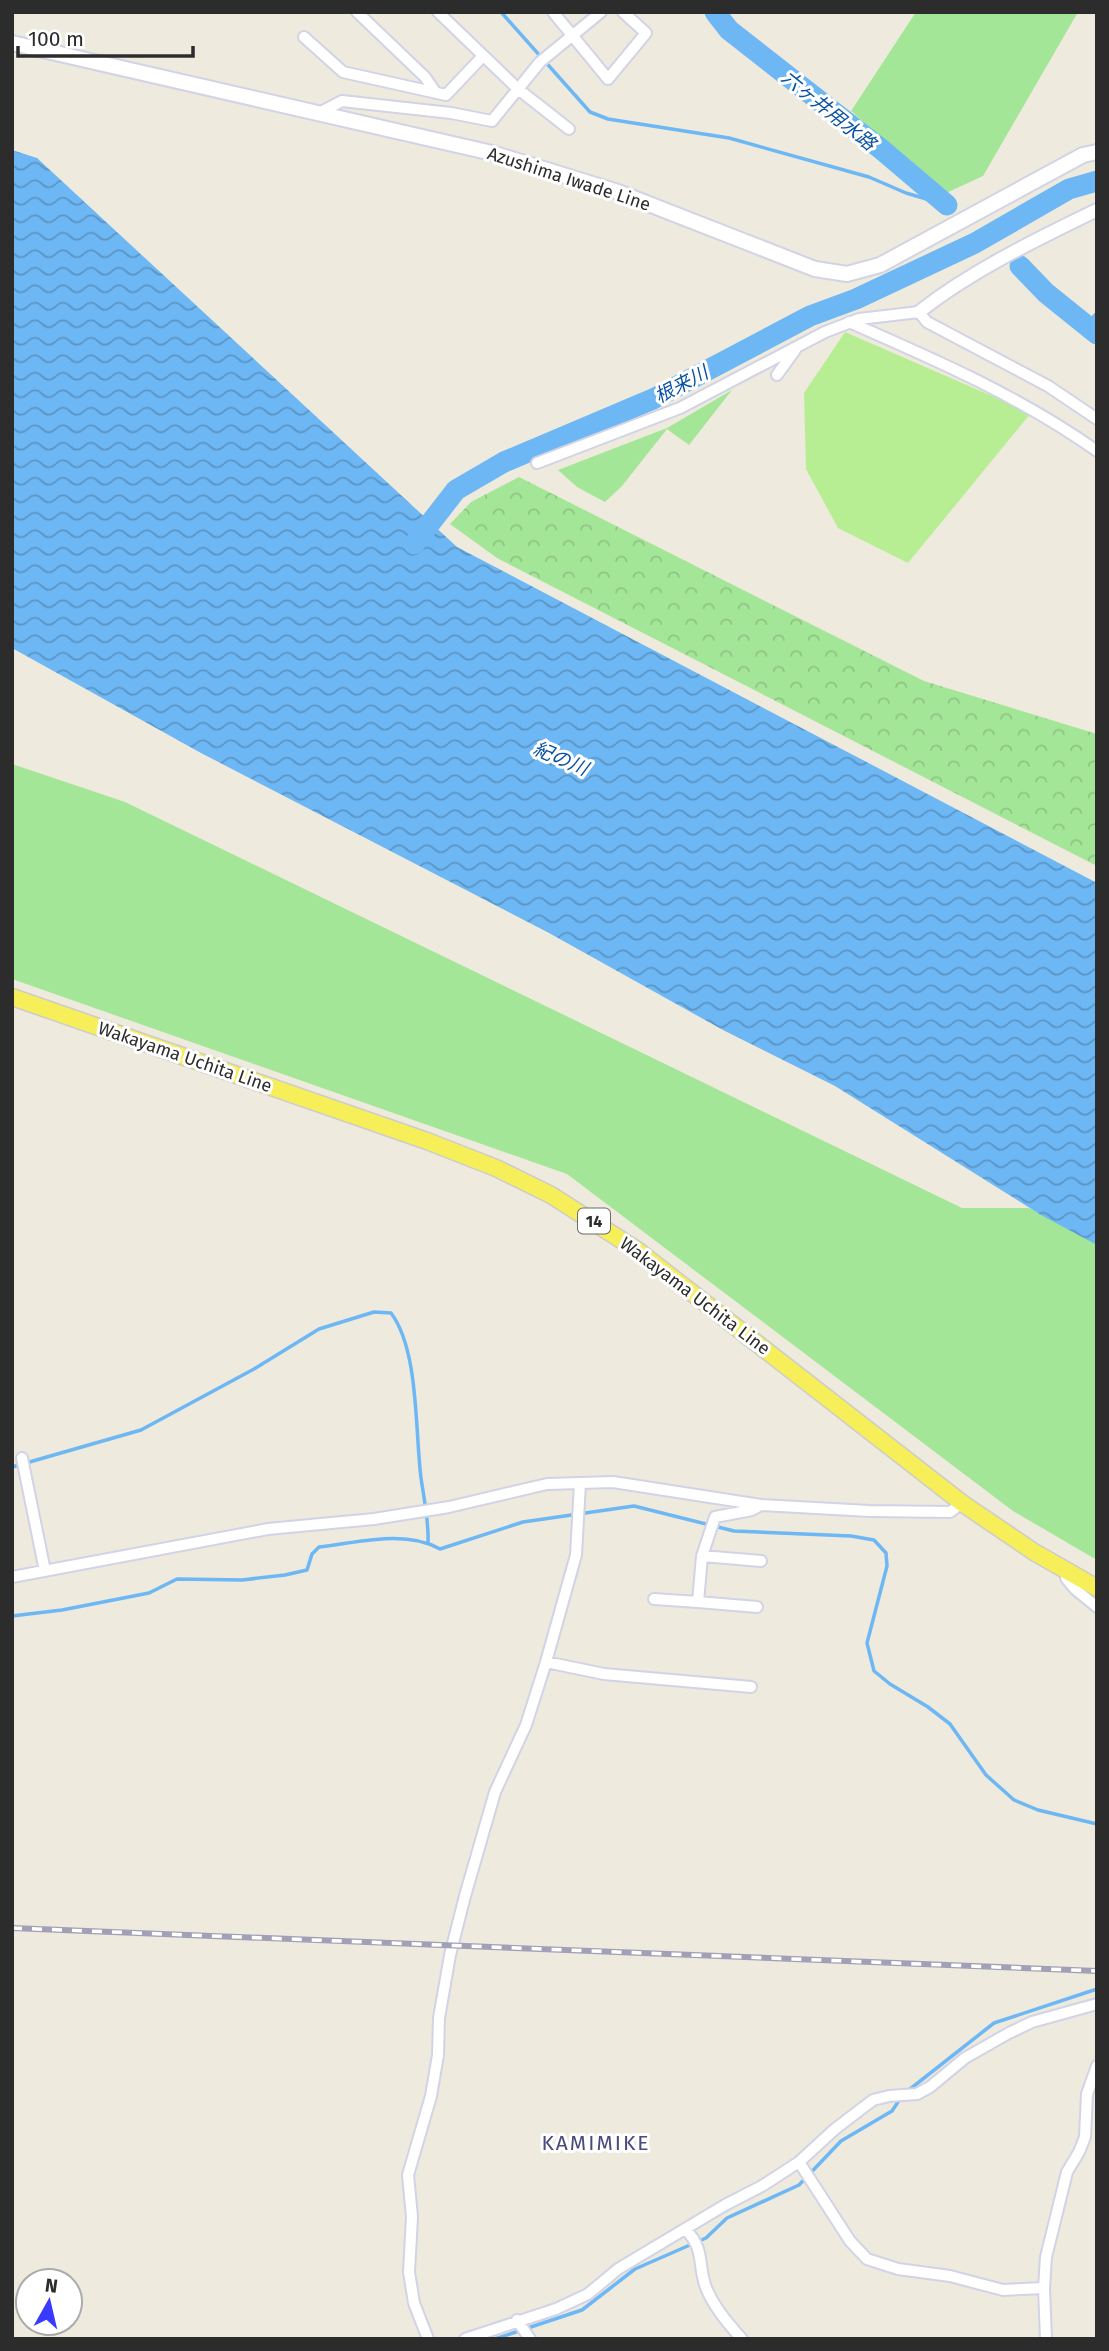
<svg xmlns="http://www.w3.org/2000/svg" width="1109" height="2351" viewBox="0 0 1109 2351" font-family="'Fira Sans','Noto Sans JP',sans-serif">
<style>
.grass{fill:#a4e698}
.forest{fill:url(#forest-crowns)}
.pitch{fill:#b7ee93}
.water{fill:url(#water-waves)}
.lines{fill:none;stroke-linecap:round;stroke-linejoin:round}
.stream{stroke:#6db7f4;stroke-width:3.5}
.river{stroke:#6db7f4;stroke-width:21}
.minor-casing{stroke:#d2d3e5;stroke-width:14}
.tertiary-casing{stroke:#d2d3e5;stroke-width:16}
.secondary-casing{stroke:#d2d3e5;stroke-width:18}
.primary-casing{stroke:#ccc;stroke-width:19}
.minor{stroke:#fff;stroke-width:10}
.tertiary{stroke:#fff;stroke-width:12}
.secondary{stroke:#fff;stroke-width:14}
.primary{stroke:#f7ef5a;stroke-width:16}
.rail-casing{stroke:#a1a0b7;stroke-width:6}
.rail{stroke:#fff;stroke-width:3.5;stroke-dasharray:10;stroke-linecap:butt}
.labels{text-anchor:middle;stroke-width:6;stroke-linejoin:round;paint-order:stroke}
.shield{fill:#fff;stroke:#6b6b6b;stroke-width:2}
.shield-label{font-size:16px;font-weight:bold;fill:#2c2c2c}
.street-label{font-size:18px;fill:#2c2c2c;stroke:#fff}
.water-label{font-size:19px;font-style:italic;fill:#0851a3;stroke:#fff}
.quarter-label{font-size:21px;letter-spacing:2px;fill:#4a4a7f;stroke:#fff}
</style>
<defs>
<pattern id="forest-crowns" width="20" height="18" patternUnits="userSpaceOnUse" patternTransform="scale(1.75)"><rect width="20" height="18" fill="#a4e698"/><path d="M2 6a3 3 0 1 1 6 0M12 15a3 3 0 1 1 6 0" fill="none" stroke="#8dc583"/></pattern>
<pattern id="water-waves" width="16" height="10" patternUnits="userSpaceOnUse" patternTransform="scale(1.75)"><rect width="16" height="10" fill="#6db7f4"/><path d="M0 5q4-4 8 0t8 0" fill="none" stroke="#5a95c6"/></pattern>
</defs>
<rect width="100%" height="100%" fill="#eeeadd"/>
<!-- grass -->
<path class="grass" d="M916,12H1078L983,176L946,193L851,111Z
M732,390L689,445L667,429L622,486L605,502L577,487L558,470L667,428Z
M12,764L125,802L962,1208H1029L1097,1244V1560L1013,1511L567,1174L12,979Z"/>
<!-- forest -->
<path class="forest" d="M519,477L924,681L1097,734V866L497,558L450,524L471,502Z"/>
<!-- pitch -->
<path class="pitch" d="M845,332L1031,413L908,563L838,528L806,469L804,393Z"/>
<!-- water -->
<path class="water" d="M12,150L37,158L457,547L1097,883V1245L1041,1215L835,1086L723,1030L549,933L201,753L12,648Z"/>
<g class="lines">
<!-- stream -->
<path class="stream" d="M501,12L590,112L608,119L729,138L869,177L906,193L947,205
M1086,325L1097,313
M12,1467L141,1430L254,1369L319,1329L374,1312L391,1313C419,1350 415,1431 421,1478C424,1499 429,1521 428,1543
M12,1616L62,1610L149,1593L177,1579L242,1580L285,1575L307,1570L312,1554L319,1547C357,1543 405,1529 440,1549L523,1522L634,1506L734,1531L851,1536L874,1540L886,1553L887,1566L867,1643L874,1671L890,1684L928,1707L950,1724L986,1775L1014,1800L1038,1810L1097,1824
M905,2093L994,2023L1097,1989
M495,2339L582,2310L635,2269L706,2238L727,2218L799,2185L841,2141L892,2111L900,2099"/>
<!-- river -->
<path class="river" d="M715,12L729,30L881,149L947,205
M1020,266L1046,293L1097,334
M414,544L456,490L504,462L653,399L810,316L856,299L975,243L1069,189L1097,181"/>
<defs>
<path id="minor" d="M357,12L425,77L436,93
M438,12L518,89L569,129
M553,12L608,79L646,33L623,12
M304,37L343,72L446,95L483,56
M319,113L342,101L451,113L492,121L540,62L601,12
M849,322C936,360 1019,396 1097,451
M777,375L795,350
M537,463L680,408L825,332L859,319L919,312L927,322L1048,386L1097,419
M22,1458L45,1571
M761,1505L752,1510L715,1517L702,1556L761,1561
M702,1556L698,1602L757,1607
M1068,1572L1066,1578L1075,1589L1097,1607
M12,1577L268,1529L374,1519L449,1507L547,1484L613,1482L761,1505L869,1511L950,1512L962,1503
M654,1599L698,1602
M546,1662L604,1674L751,1687
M799,2162L850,2241L867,2259L898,2269L950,2276L1003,2290L1044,2288
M686,2230C706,2250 697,2268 707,2290C715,2309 729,2325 742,2339
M517,2320L530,2339
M428,2339L414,2303L409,2272L412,2217L408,2175L431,2096L438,2055L439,2018L450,1955L465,1896L495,1792L526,1725L546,1662L576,1555L580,1483
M465,2339L556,2309L588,2294L618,2269L725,2205L762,2186L799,2162L835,2129L873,2100L889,2096L917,2094L930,2087L965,2058L1009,2033L1032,2022L1097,2004
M1046,2339L1044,2288L1046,2257L1067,2172L1079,2152L1085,2137L1087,2094L1097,2066"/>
<path id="tertiary" d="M919,312C971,271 1037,239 1097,210"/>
<path id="secondary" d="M12,43L492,153L618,192L815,269L847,274L880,265L1083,155L1097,152"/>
<path id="primary" d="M12,997L427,1141L496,1168L551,1195L637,1250L962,1503L1034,1552L1097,1588"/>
</defs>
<!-- minor casing -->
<use href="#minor" class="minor-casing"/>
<!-- tertiary casing -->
<use href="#tertiary" class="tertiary-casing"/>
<!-- secondary casing -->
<use href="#secondary" class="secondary-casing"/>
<!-- primary casing -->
<use href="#primary" class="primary-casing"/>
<!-- minor -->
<use href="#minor" class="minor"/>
<!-- tertiary -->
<use href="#tertiary" class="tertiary"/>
<!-- secondary -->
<use href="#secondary" class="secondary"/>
<!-- primary -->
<use href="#primary" class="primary"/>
<defs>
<path id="rail" d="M12,1928L1097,1971"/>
</defs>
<!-- rail casing -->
<use href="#rail" class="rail-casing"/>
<!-- rail -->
<use href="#rail" class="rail"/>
</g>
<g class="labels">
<!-- shield labels -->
<rect class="shield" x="578" y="1208.5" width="32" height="25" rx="5"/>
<g class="shield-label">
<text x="594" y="1227">14</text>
</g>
<!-- street labels -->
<g class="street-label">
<text transform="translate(569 179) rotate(18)" y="6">Azushima Iwade Line</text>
<text transform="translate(185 1057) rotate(19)" y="6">Wakayama Uchita Line</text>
<text transform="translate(695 1296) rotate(37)" y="6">Wakayama Uchita Line</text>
</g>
<!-- water labels -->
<g class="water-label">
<text transform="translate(829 110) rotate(39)" y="7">六ヶ井用水路</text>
<text transform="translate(681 384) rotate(-28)" y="7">根来川</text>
<text transform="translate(561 758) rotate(23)" y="7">紀の川</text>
</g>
<!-- quarter labels -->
<g class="quarter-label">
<text x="596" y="2150">KAMIMIKE</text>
</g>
</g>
<!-- border -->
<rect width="1109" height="2351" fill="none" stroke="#2c2c2c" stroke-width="28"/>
<!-- north arrow -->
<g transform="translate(49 2302) rotate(8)"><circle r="33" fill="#ffffff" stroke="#ababab" stroke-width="2"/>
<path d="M0-5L12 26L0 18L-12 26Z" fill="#3939ff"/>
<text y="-10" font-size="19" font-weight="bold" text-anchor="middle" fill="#2c2c2c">N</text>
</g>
<!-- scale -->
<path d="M18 46v10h175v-10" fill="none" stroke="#2c2c2c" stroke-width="3.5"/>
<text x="28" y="46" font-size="21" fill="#2c2c2c" stroke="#ffffff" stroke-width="5" paint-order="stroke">100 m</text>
</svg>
